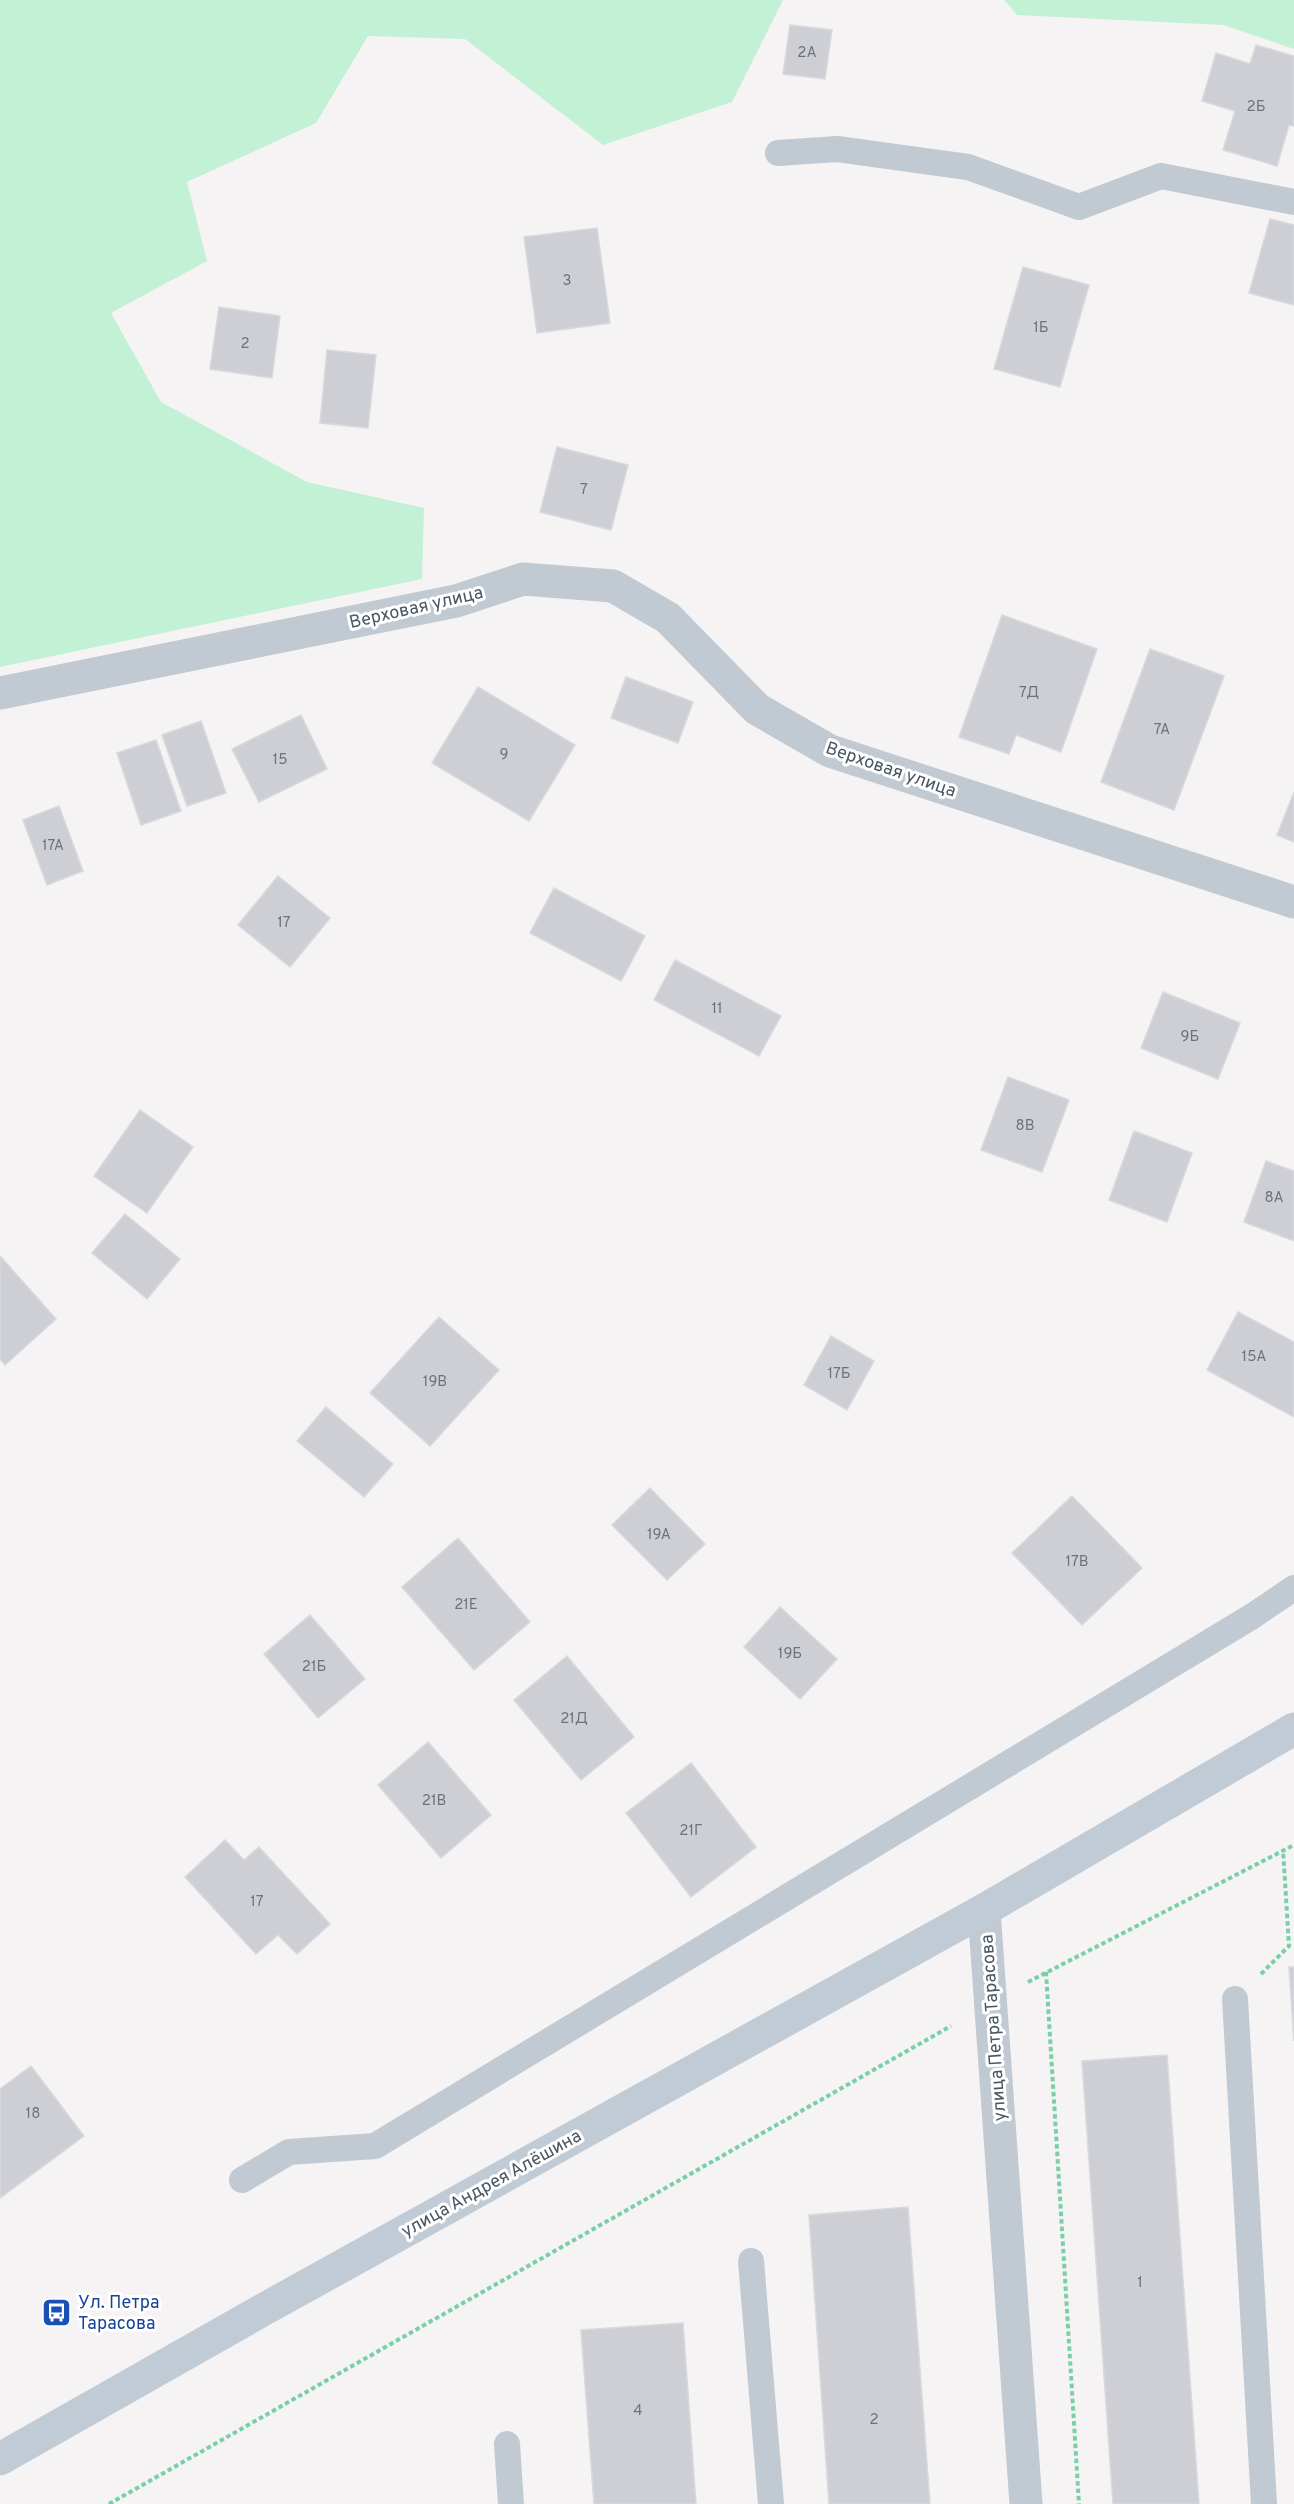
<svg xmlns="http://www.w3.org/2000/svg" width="1294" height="2504" viewBox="0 0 1294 2504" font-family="Overpass,sans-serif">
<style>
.green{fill:#c3f1d5}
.building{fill:#cdcfd5;stroke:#d7d9de;stroke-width:1.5}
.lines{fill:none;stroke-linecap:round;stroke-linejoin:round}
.path{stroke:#7ad0a6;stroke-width:4;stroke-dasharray:4.5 3;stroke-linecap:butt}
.lane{stroke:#c1cad2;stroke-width:26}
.street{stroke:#c1cad2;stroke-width:33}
.secondary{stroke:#c1cbd6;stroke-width:33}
.labels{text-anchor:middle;stroke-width:6;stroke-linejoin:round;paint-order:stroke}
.number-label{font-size:15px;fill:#6b747e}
.street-label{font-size:18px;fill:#4a5661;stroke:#fff}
.transit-label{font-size:18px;fill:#164399;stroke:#fff;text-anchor:start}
</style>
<rect width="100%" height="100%" fill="#f5f3f3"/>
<!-- green -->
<path class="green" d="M0,0H783L732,102L603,145L465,39L368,36L316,123L187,182L207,261L111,313L161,402L307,482L424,508L422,579L0,667Z
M1004,0H1294V49L1223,25L1017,15Z"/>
<!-- building -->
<path class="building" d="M790,25L832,30L825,79L783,74Z
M1256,45L1294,56V126L1289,125L1277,166L1223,150L1235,111L1202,101L1216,53L1250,64Z
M1270,219L1294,225V305L1249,293Z
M597,228L610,323L537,333L524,237Z
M1023,267L1089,285L1060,387L994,369Z
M219,307L280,316L272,378L210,369Z
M327,350L376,355L368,428L320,423Z
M557,447L628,465L611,530L540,512Z
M1002,615L1097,649L1061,752L1016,735L1009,754L959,737Z
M1150,649L1224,676L1174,810L1101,782Z
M626,677L693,702L678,743L611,718Z
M478,687L575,745L529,821L432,763Z
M301,715L327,769L259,802L232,749Z
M201,721L226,793L187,806L162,735Z
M156,740L181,811L141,825L117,753Z
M1294,792V842L1277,835Z
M59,806L83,871L47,885L23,820Z
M278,876L330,918L290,967L238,925Z
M554,888L645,936L621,981L530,933Z
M675,960L781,1016L759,1056L654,1000Z
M1163,992L1240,1023L1218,1079L1141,1048Z
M1008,1077L1069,1100L1042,1172L981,1150Z
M140,1110L193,1147L147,1213L94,1176Z
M1134,1131L1192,1153L1167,1222L1109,1200Z
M1266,1161L1294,1171V1241L1244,1222Z
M125,1214L180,1259L147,1299L92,1253Z
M0,1256L56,1319L5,1365L0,1359Z
M1238,1312L1294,1342V1417L1207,1370Z
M439,1317L499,1370L430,1446L370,1393Z
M831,1336L874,1361L847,1410L804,1385Z
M326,1407L393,1464L364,1497L297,1441Z
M650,1488L705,1544L667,1580L612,1525Z
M1072,1496L1142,1568L1082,1625L1012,1553Z
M458,1538L530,1622L474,1670L402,1587Z
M780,1607L837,1659L800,1699L744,1647Z
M310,1615L365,1679L318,1718L264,1654Z
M567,1656L634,1737L581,1780L514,1700Z
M428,1742L491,1815L441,1858L378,1785Z
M691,1763L756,1847L691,1897L626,1813Z
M225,1840L244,1860L259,1847L330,1924L297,1954L278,1935L256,1954L185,1877Z
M1289,1967H1294V2041Z
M1167,2055L1199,2504H1113L1082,2061Z
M31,2066L84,2136L0,2198V2089Z
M908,2207L930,2504H829L809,2215Z
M683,2323L696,2504H594L581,2330Z"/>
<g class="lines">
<!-- path -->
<path class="path" d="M1046,1972L1079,2504
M1261,1974L1289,1946L1283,1849
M1028,1982L1294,1845
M109,2504L951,2026"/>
<!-- lane -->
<path class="lane" d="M778,153L837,149L968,167L1079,207L1161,176L1294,202
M1235,1999L1264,2504
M242,2180L289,2152L375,2146L1251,1617L1294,1588
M751,2261L771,2504
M507,2444L511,2504"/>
<!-- street -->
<path class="street" d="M0,693L456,601L523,579L613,586L668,618L757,709L830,751L1294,902
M984,1910L1026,2504"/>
<!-- secondary -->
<path class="secondary" d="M0,2459L259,2312L984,1910L1294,1729"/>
</g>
<!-- icons -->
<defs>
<symbol id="bus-square" viewBox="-11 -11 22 22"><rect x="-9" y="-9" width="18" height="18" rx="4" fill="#1a4fb4" stroke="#fff"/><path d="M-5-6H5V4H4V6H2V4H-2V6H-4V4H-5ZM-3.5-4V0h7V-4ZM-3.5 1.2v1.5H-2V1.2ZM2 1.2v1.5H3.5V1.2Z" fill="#fff"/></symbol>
</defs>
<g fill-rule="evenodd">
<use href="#bus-square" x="40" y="2296" width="33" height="33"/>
</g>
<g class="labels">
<!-- number labels -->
<g class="number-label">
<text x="807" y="57">2А</text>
<text x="1256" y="111">2Б</text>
<text x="567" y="285">3</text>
<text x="1041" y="332">1Б</text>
<text x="245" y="348">2</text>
<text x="584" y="494">7</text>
<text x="1029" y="697">7Д</text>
<text x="1162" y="734">7А</text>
<text x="504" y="759">9</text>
<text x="280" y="764">15</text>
<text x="53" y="850">17А</text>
<text x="284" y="927">17</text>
<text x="717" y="1013">11</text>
<text x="1190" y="1041">9Б</text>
<text x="1025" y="1130">8В</text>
<text x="1274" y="1202">8А</text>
<text x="1254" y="1361">15А</text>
<text x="839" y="1378">17Б</text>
<text x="435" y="1386">19В</text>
<text x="659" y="1539">19А</text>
<text x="1077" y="1566">17В</text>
<text x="466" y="1609">21Е</text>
<text x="790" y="1658">19Б</text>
<text x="314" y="1671">21Б</text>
<text x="574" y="1723">21Д</text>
<text x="434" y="1805">21В</text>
<text x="691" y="1835">21Г</text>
<text x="257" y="1906">17</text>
<text x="33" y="2118">18</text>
<text x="1140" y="2287">1</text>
<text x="638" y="2415">4</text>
<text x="874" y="2424">2</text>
</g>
<!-- street labels -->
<g class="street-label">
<text transform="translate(416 607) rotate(-13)" y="6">Верховая улица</text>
<text transform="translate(891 769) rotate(19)" y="6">Верховая улица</text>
<text transform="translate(993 2028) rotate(-94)" y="6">улица Петра Тарасова</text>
<text transform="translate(491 2183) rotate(-29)" y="6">улица Андрея Алёшина</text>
</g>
<!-- transit labels -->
<g class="transit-label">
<text x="78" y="2308">Ул. Петра<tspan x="78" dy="21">Тарасова</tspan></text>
</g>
</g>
</svg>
